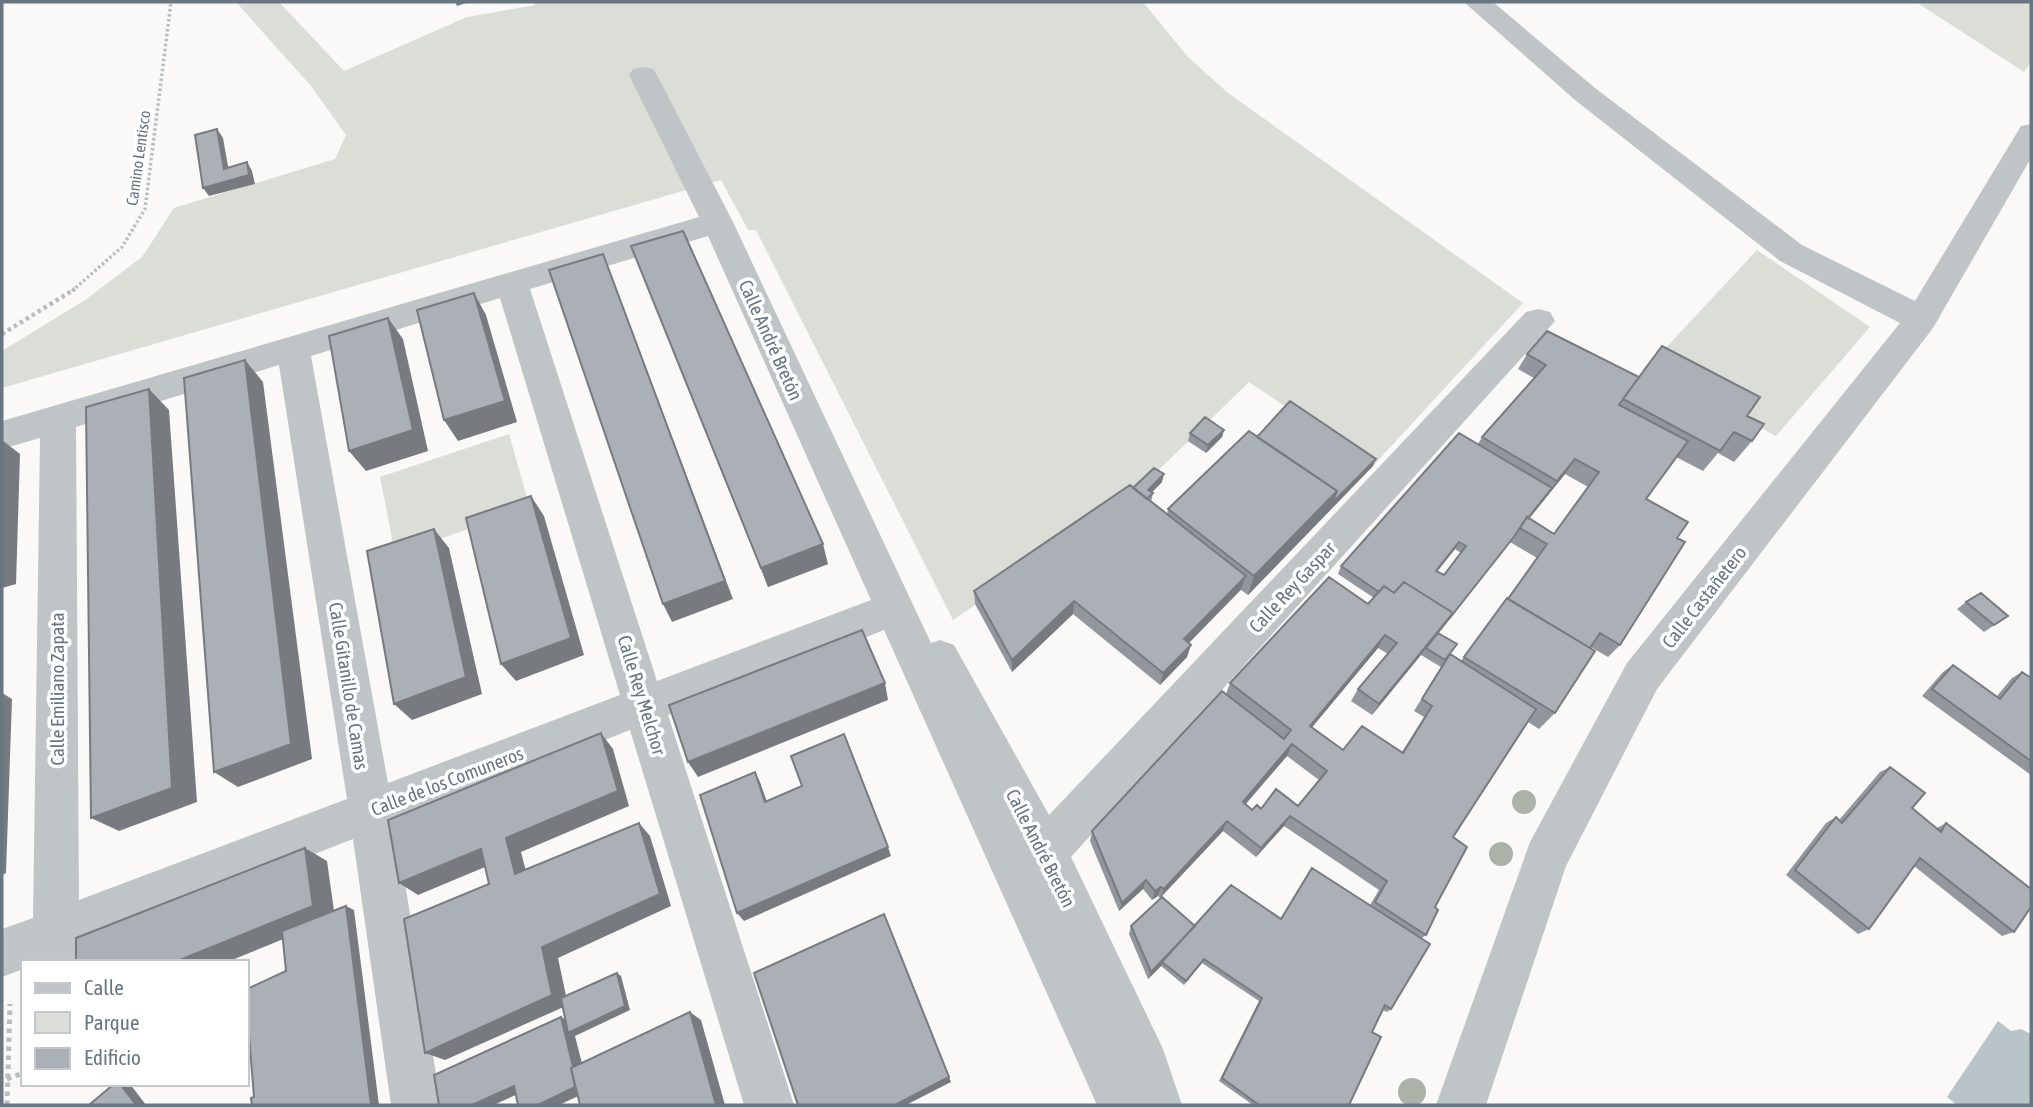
<svg xmlns="http://www.w3.org/2000/svg" width="2033" height="1107" viewBox="0 0 2033 1107" font-family="'Asap Condensed',sans-serif">
<style>
.green{fill:#daded7}
.water{fill:#b8c4c7}
.lines{fill:none;stroke-linecap:round;stroke-linejoin:round}
.path-far2{stroke:#babdc0;stroke-width:3.5;stroke-dasharray:2.5 2.5;stroke-linecap:butt}
.path-far1{stroke:#babdc0;stroke-width:4.5;stroke-dasharray:3.5 3.5;stroke-linecap:butt}
.path{stroke:#babdc0;stroke-width:5;stroke-dasharray:4.5 4.5;stroke-linecap:butt}
.minor{fill:#bfc4c7;fill-rule:evenodd}
.tree{fill:#abb2a8}
.wall{fill:#92979d;fill-rule:evenodd}
.shaded-wall{fill:#777b7f}
.building{fill:#aab0b6;stroke:#777b7f;stroke-width:2;fill-rule:evenodd}
.labels{text-anchor:middle;stroke-width:7;stroke-linejoin:round;paint-order:stroke}
.far-street-label{font-size:16px;fill:#677680;stroke:#fff}
.street-label{font-size:19px;fill:#677680;stroke:#fff}
</style>
<rect width="100%" height="100%" fill="#faf9f8"/>
<!-- green -->
<path class="green" d="M236,2H279L344,71L467,17L535,5L534,2H1143L1188,57L1228,93L1523,303L1373,466L1249,382L1128,500L953,620L756,230H748L721,180L2,388V351L85,300L142,257L174,208L335,159L346,135L311,86Z
M1916,2H2031V62L2024,72Z
M1757,250L1870,327L1776,436L1647,368Z
M509,434L530,508L395,554L380,477Z"/>
<!-- water -->
<path class="water" d="M1998,1021L2011,1031L2021,1029L2031,1034V1105H1957L1947,1097Z"/>
<g class="lines">
<!-- path-far2 -->
<path class="path-far2" d="M72,291L122,247L145,209L171,2"/>
<!-- path-far1 -->
<path class="path-far1" d="M2,334L75,289"/>
<!-- path -->
<path class="path" d="M7,1079L23,1073
M7,1105L10,1004"/>
<!-- minor -->
<path class="minor" d="M1464,2H1493L1595,88L1802,245L1915,301L2021,126L2031,124V158L1933,328L1657,689L1566,866L1486,1105H1436L1530,842L1627,663L1900,323L1780,261L1575,100Z
M643,67L653,69L657,75L733,222L931,643L940,640L954,645L1049,815L1526,312L1538,309L1550,312L1555,321L1071,857L1163,1049L1182,1105H1097L884,630L668,715L794,1105H744L630,730L395,822L441,1105H391L353,839L80,946V962H23V969L2,977V929L33,918L40,438L2,449V421L699,217L629,75L633,69ZM708,236L871,600L657,681L530,289ZM500,298L620,695L388,783L311,356ZM279,365L347,799L79,900L76,427Z"/>
</g>
<!-- trees -->
<g class="tree">
<circle cx="1524" cy="802" r="12"/>
<circle cx="1501" cy="854" r="12"/>
<circle cx="1412" cy="1092" r="14"/>
</g>
<!-- wall -->
<path class="wall" d="M631,246L828,564L768,587Z
M1527,354L1639,377L1747,416L1752,441L1734,462L1718,453L1703,471L1676,457L1646,499L1677,538L1620,645L1608,657L1591,647L1555,713L1539,729L1528,722L1453,837L1426,935L1422,938L1391,1009L1387,1012L1383,1010L1372,1032L1349,1105H1253L1219,1081L1259,1001L1202,963L1184,985L1161,966L1148,979L1129,934L1131,926H1195L1281,919L1370,905L1379,890L1284,826L1256,857L1223,831L1160,898L1158,896L1152,900L1143,889L1119,911L1090,841L1092,831L1226,694L1230,683L1368,604L1374,598L1338,574L1341,566L1478,444L1482,437L1534,378L1518,369ZM1565,474L1588,487L1554,534L1529,518ZM1510,542L1537,558L1461,661L1450,654L1439,633ZM1455,549L1461,553L1444,575L1437,571ZM1378,648L1388,654L1358,689L1351,701L1372,715L1422,654L1421,655L1441,667L1414,711L1424,717L1402,752L1343,750L1312,727ZM1287,756L1319,780L1298,806L1252,810L1246,804Z
M1224,430L1222,437L1206,453L1188,441L1190,433Z
M1257,437L1373,466L1248,595L1241,590L1189,643L1187,657L1160,685L1073,614L1012,672L975,604L974,591L1133,488L1162,482L1152,492L1153,493L1151,502L1167,514L1168,509Z
M1966,602L2008,616L1984,632L1957,609Z
M1953,665L1997,696L2012,678L2022,672L2031,678V775L1922,696L1943,672Z
M1890,767L1912,808L1937,828L1946,823L2014,932L2002,936L1914,866L1869,929L1858,934L1786,875L1826,823L1836,817L1839,820L1880,772Z"/>
<!-- shaded-wall -->
<path class="shaded-wall" d="M455,2H469L457,6Z
M217,129L223,138L230,177L224,169Z
M247,162L252,171L255,184L209,196L203,188Z
M603,254L733,599L672,622L663,604Z
M474,293L486,315L517,422L458,441L444,420Z
M388,318L403,339L428,451L366,471L349,451Z
M245,360L263,382L312,759L238,787L214,772Z
M149,389L169,410L197,802L119,831L91,818Z
M1224,430L1222,437L1206,453L1208,445Z
M2,440L20,454L16,584L2,588Z
M1376,459L1373,466L1248,595L1254,576L1337,491Z
M1575,459L1565,474L1521,529L1557,481Z
M1164,474L1162,482L1147,497L1148,490Z
M531,496L544,516L584,655L516,681L501,664Z
M434,529L449,548L482,694L412,720L394,704Z
M1513,538L1444,626L1372,715L1379,704Z
M1459,542L1455,549L1432,578L1436,571Z
M823,544L828,564L768,587L761,568Z
M1246,576L1241,589L1180,652L1184,639Z
M1074,601L1073,614L1012,672V660Z
M1385,635L1378,648L1304,737L1310,726Z
M1191,645L1187,657L1160,685L1163,673Z
M885,683L888,700L698,777L688,762Z
M2,693L12,699L6,873L2,875Z
M601,733L613,749L629,806L521,852L530,887L515,874L506,838Z
M1292,744L1287,756L1238,812L1243,802Z
M755,772L760,782L771,813L765,802Z
M1290,816L1284,826L1256,857L1261,848Z
M1227,821L1223,831L1160,898L1164,889Z
M639,823L650,836L671,906L558,958L568,1005L445,1060L425,1053L542,947Z
M888,847L891,856L744,921L737,913Z
M305,848L327,861L335,918L227,962H175Z
M481,849L497,862L418,895L399,883Z
M1146,880L1143,889L1119,911L1122,903Z
M1161,887L1158,896L1152,900L1155,891Z
M346,906L354,910L379,1105H371Z
M1195,926L1162,962L1161,966L1148,979L1151,972Z
M617,973L621,976L630,1010L575,1036L589,1091L559,1105H538L561,1017L572,1023Z
M690,1012L701,1020L725,1105H716Z
M949,1077L951,1082L906,1105H895Z
M120,1084H130L146,1105H136Z
M514,1086L526,1090L494,1105H472Z"/>
<!-- building -->
<path class="building" d="M217,129L224,169L247,162L249,175L203,188L195,135Z
M683,231L823,544L761,568L631,246Z
M603,254L725,581L663,604L549,270Z
M474,293L505,401L444,420L417,310Z
M388,318L413,430L349,451L329,336Z
M1547,331L1639,377L1619,405L1688,441L1646,499L1688,522L1677,538L1685,542L1620,645L1600,633L1590,648L1508,599L1547,544L1520,528L1527,517L1554,534L1599,472L1575,459L1557,481L1482,437L1546,365L1527,354Z
M1662,346L1760,397L1747,416L1764,424L1752,441L1734,432L1720,451L1623,399Z
M245,360L291,744L214,772L184,378Z
M149,389L172,788L91,818L86,407Z
M1290,401L1376,459L1332,503L1337,491L1257,437Z
M1205,417L1224,430L1208,445L1190,433Z
M1249,431L1337,491L1254,576L1168,509Z
M1459,433L1552,488L1528,518L1527,517L1513,538L1449,619L1453,613L1404,582L1394,593L1384,586L1379,592L1341,566ZM1459,542L1466,546L1444,575L1436,571Z
M1154,468L1164,474L1148,490L1153,493L1147,499L1133,488Z
M1130,485L1246,576L1184,639L1191,645L1163,673L1074,601L1012,660L974,591Z
M531,496L571,638L501,664L466,518Z
M434,529L466,677L394,704L367,551Z
M1329,577L1368,604L1384,586L1394,593L1404,582L1453,613L1379,704L1358,689L1397,643L1385,635L1310,726L1343,750L1362,726L1403,753L1432,706L1422,699L1450,654L1536,709L1453,837L1467,847L1435,907L1438,910L1426,935L1375,902L1387,881L1290,816L1261,848L1227,821L1164,889L1161,887L1155,891L1146,880L1122,903L1092,831L1222,691L1284,739L1291,730L1230,683ZM1292,744L1327,771L1298,806L1276,789L1261,809L1257,805L1252,810L1243,802Z
M1981,593L2008,616L1994,625L1966,602Z
M1507,598L1595,651L1555,713L1464,657Z
M862,630L885,683L688,762L669,705Z
M1438,633L1457,644L1445,660L1426,648Z
M1953,665L2000,699L2022,672L2031,678V761L1932,689Z
M601,733L618,791L506,838L515,874L639,823L660,894L542,947L552,995L425,1053L404,919L489,884L481,849L399,883L388,820Z
M844,734L888,847L737,913L700,795L755,772L765,802L802,786L791,756Z
M1890,767L1925,793L1912,808L1941,832L1946,823L2031,889V907L2014,932L1920,858L1869,929L1795,870L1836,817L1842,823Z
M305,848L313,906L175,962H76V938Z
M1312,868L1430,944L1391,1009L1385,1005L1372,1032L1381,1037L1349,1105H1259L1222,1078L1262,998L1204,959L1186,981L1162,962L1231,885L1281,919Z
M1162,897L1195,926L1151,972L1131,926Z
M346,906L371,1105H252L251,1098L254,1097L247,1010V989L286,971L282,931Z
M884,914L949,1077L895,1105H798L754,973Z
M617,973L625,1006L568,1033L561,998Z
M690,1012L716,1105H580L571,1068Z
M561,1017L573,1067L571,1068L575,1087L538,1105H518L514,1086L472,1105H439L434,1075Z
M114,1084H120L136,1105H89Z"/>
<g class="labels">
<!-- far-street labels -->
<g class="far-street-label">
<text transform="translate(138 158) rotate(-82)" y="6">Camino Lentisco</text>
</g>
<!-- street labels -->
<g class="street-label">
<text transform="translate(771 340) rotate(66)" y="7">Calle André Bretón</text>
<text transform="translate(1292 587) rotate(-47)" y="7">Calle Rey Gaspar</text>
<text transform="translate(1704 597) rotate(-52)" y="7">Calle Castañetero</text>
<text transform="translate(349 686) rotate(81)" y="7">Calle Gitanillo de Camas</text>
<text transform="translate(57 689) rotate(-90)" y="7">Calle Emiliano Zapata</text>
<text transform="translate(642 695) rotate(73)" y="7">Calle Rey Melchor</text>
<text transform="translate(447 781) rotate(-21)" y="7">Calle de los Comuneros</text>
<text transform="translate(1041 848) rotate(63)" y="7">Calle André Bretón</text>
</g>
</g>
<!-- border -->
<rect width="2033" height="1107" fill="none" stroke="#677680" stroke-width="7"/>
<!-- legend -->
<rect x="21" y="960" width="228" height="126" fill="#ffffff" stroke="#c2c8cc" stroke-width="2"/>
<rect x="35" y="983" width="35" height="10" fill="#bfc4c7" stroke="#c2c8cc" stroke-width="2"/>
<text x="84" y="995" font-size="21" fill="#677680">Calle</text>
<rect x="35" y="1012" width="35" height="21" fill="#daded7" stroke="#c2c8cc" stroke-width="2"/>
<text x="84" y="1030" font-size="21" fill="#677680">Parque</text>
<rect x="35" y="1048" width="35" height="21" fill="#aab0b6" stroke="#c2c8cc" stroke-width="2"/>
<text x="84" y="1065" font-size="21" fill="#677680">Edificio</text>
</svg>
